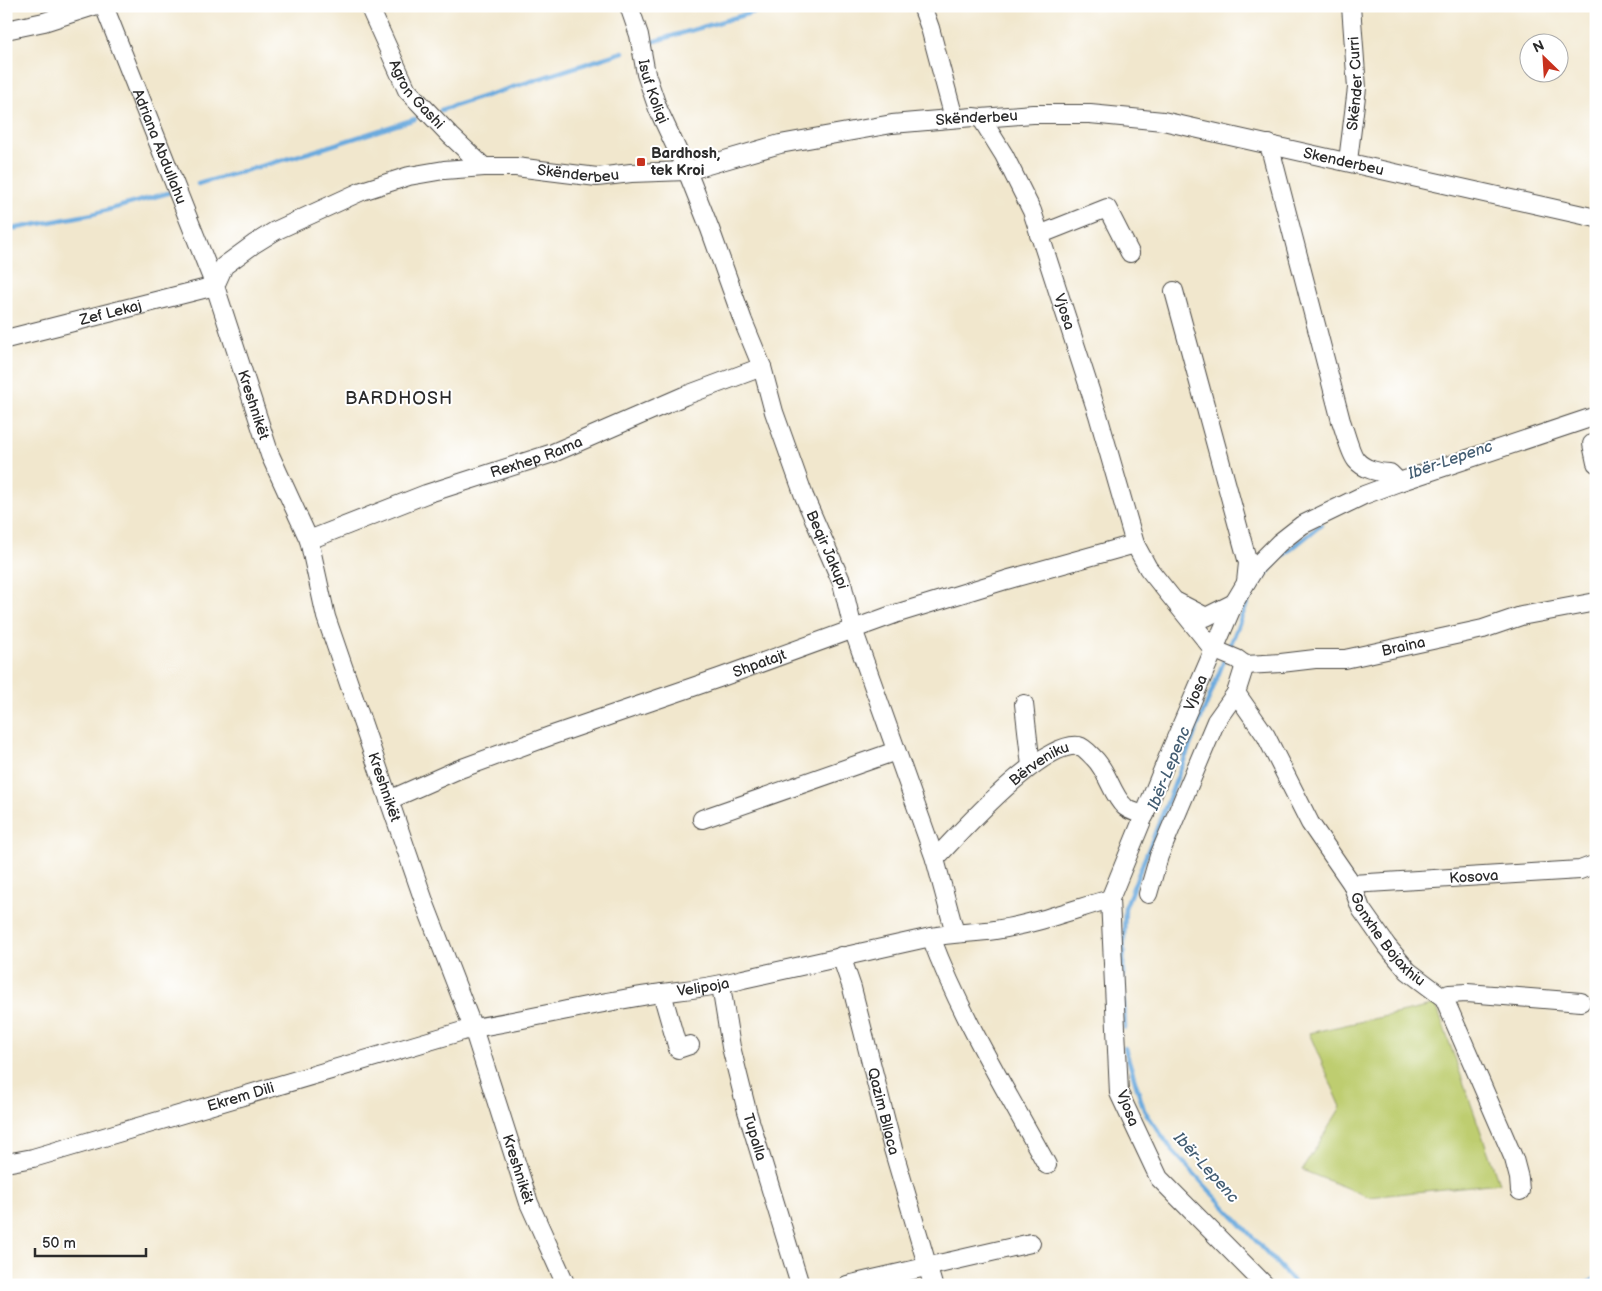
<svg xmlns="http://www.w3.org/2000/svg" width="1602" height="1291" viewBox="0 0 1602 1291" font-family="'Balsamiq Sans',sans-serif">
<style>
.green{fill:#becd6f;stroke:#747c4d}
.lines{fill:none;stroke-linecap:round;stroke-linejoin:round}
.stream{stroke:#6aaade;stroke-width:4.5}
.minor-casing{stroke:#494743;stroke-width:20}
.minor{stroke:#fff;stroke-width:18}
.poi-dot{fill:#c8321e;stroke:#fff;stroke-width:2}
.labels{text-anchor:middle;stroke-width:4;stroke-linejoin:round;paint-order:stroke}
.street-label{font-size:15px;fill:#2b2b2b;stroke:#fff}
.poi-label{font-size:15px;font-weight:bold;fill:#2b2b2b;stroke:#fff;text-anchor:start}
.water-label{font-size:16px;font-style:italic;fill:#445e73;stroke:#fff}
.quarter-label{font-size:18px;letter-spacing:1px;fill:#2b2b2b;stroke:#fff}
</style>
<rect width="100%" height="100%" fill="#fff"/>
<filter id="ink" filterUnits="userSpaceOnUse"><feTurbulence type="fractalNoise" baseFrequency=".02" numOctaves="2"/><feDisplacementMap in="SourceGraphic" scale="10" xChannelSelector="R" yChannelSelector="G"/><feConvolveMatrix kernelMatrix="1 2 1 2 8 2 1 2 1" color-interpolation-filters="sRGB"/></filter>
<filter id="wash" filterUnits="userSpaceOnUse"><feTurbulence type="fractalNoise" baseFrequency=".0096" numOctaves="4" result="noise"/><feDisplacementMap in="SourceGraphic" scale="20" xChannelSelector="R" yChannelSelector="G"/><feGaussianBlur stdDeviation="1.12" result="paint"/><feColorMatrix in="noise" values="0 0 0 0 0 0 0 0 0 0 0 0 0 0 0 0 0 1.4 0 .05"/><feComposite in="paint" operator="in"/></filter>
<g filter="url(#wash)">
<rect width="100%" height="100%" fill="#f1e7cd"/>
<!-- green -->
<path class="green" d="M1436,1005L1499,1183L1369,1197L1302,1170L1341,1107L1309,1033Z"/>
<g class="lines">
<!-- stream -->
<path class="stream" d="M652,42L774,6
M441,110L623,52
M198,184L311,152L415,119
M6,230L93,214L168,193
M1228,651L1250,596L1275,562L1321,525
M1125,1028L1123,970L1125,908L1225,658
M1125,1048L1144,1110L1172,1150L1295,1283L1299,1285
M1586,1285L1596,1278"/>
</g>
</g>
<g filter="url(#ink)">
<g class="lines">
<defs>
<g id="minor">
<path id="s1" d="M104,6L215,286L270,455L309,540L326,617L389,800L425,904L473,1028L529,1203L566,1285"/>
<path id="s2" d="M369,6L407,90L451,136L484,167"/>
<path id="s3" d="M629,6L639,35L646,74L658,109L687,171L710,229L743,321L762,367L774,412L804,496L842,583L853,629L935,859L955,933"/>
<path d="M922,6L930,28L954,118"/>
<path d="M6,30L44,22L94,6"/>
<path id="s4" d="M981,118L1004,155L1032,211L1098,415L1135,544L1148,568L1213,649L1237,659L1245,665L1281,663L1315,659H1345L1483,629L1521,616L1596,602"/>
<path d="M1269,144L1341,421C1345,431 1350,453 1356,460C1363,469 1379,473 1390,473L1399,482"/>
<path id="s5" d="M1348,161L1357,88L1351,6"/>
<path d="M1039,235L1107,208L1130,253"/>
<path id="s6" d="M215,286L224,266L254,244L275,231L362,191L409,176L444,170L484,167H516L597,177L631,173L687,171L780,144L892,124L973,117L981,118L1033,114H1090L1163,121L1596,218"/>
<path d="M1174,291L1248,563L1246,582"/>
<path id="s7" d="M6,339L215,286"/>
<path d="M1592,444L1596,463"/>
<path id="s8" d="M309,540L426,494L553,453L684,396L762,367"/>
<path d="M1177,602L1206,617L1234,603"/>
<path id="s9" d="M1245,665L1236,693L1266,736L1310,823L1352,884L1361,909L1387,946L1408,971L1444,998L1514,1159L1519,1178L1520,1191"/>
<path d="M1024,704L1031,766"/>
<path id="s10" d="M389,800L457,770L550,736L719,678L895,614L1006,580L1135,544"/>
<path d="M702,819L896,751"/>
<path id="s11" d="M935,859C960,833 1042,740 1079,746C1084,747 1090,754 1094,758C1107,770 1112,795 1124,806C1128,811 1139,813 1145,815"/>
<path id="s12" d="M1352,884L1580,870L1596,864"/>
<path d="M1148,894L1159,856L1216,721L1236,693"/>
<path d="M931,937C961,1017 1006,1090 1047,1165"/>
<path id="s13" d="M841,956L852,988L893,1149L933,1285"/>
<path id="s14" d="M721,986L731,1047L747,1111L800,1285"/>
<path d="M662,993L678,1049L690,1045"/>
<path d="M1444,998L1449,994L1467,993L1581,1002"/>
<path id="s15" d="M6,1163L33,1158L473,1028C530,1019 585,1005 642,996C676,990 709,989 743,979L931,937C952,933 974,933 995,930C1035,924 1072,910 1110,899"/>
<path d="M847,1285L1031,1243"/>
<path id="s16" d="M1265,1285L1159,1178L1119,1093L1110,899L1170,752L1234,603L1256,566L1279,543L1302,525L1364,495L1399,482L1596,416"/>
</g>
</defs>
<!-- minor casing -->
<use href="#minor" class="minor-casing"/>
<!-- minor -->
<use href="#minor" class="minor"/>
</g>
</g>
<!-- markers -->
<rect class="poi-dot" x="636" y="157" width="10" height="10" rx="2.5"/>
<g class="labels">
<!-- street labels -->
<g class="street-label">
<text dy="5" stroke="none"><textPath href="#s5" startOffset="78">Skënder Curri</textPath></text>
<text dy="5" stroke="none"><textPath href="#s3" startOffset="89">Isuf Koliqi</textPath></text>
<text dy="5" stroke="none"><textPath href="#s2" startOffset="101">Agron Gashi</textPath></text>
<text dy="5" stroke="none"><textPath href="#s6" startOffset="804">Skënderbeu</textPath></text>
<text dy="5" stroke="none"><textPath href="#s1" startOffset="151">Adriana Abdullahu</textPath></text>
<text dy="5" stroke="none"><textPath href="#s6" startOffset="1176">Skenderbeu</textPath></text>
<text dy="5" stroke="none"><textPath href="#s6" startOffset="399">Skënderbeu</textPath></text>
<text dy="5" stroke="none"><textPath href="#s4" startOffset="212">Vjosa</textPath></text>
<text dy="5" stroke="none"><textPath href="#s7" startOffset="108">Zef Lekaj</textPath></text>
<text dy="5" stroke="none"><textPath href="#s1" startOffset="426">Kreshnikët</textPath></text>
<text dy="5" stroke="none"><textPath href="#s8" startOffset="242">Rexhep Rama</textPath></text>
<text dy="5" stroke="none"><textPath href="#s3" startOffset="580">Beqir Jakupi</textPath></text>
<text dy="5" stroke="none"><textPath href="#s4" startOffset="782">Braina</textPath></text>
<text dy="5" stroke="none"><textPath href="#s10" startOffset="395">Shpatajt</textPath></text>
<text dy="5" stroke="none"><textPath href="#s16" startOffset="662">Vjosa</textPath></text>
<text dy="5" stroke="none"><textPath href="#s11" startOffset="142">Bërveniku</textPath></text>
<text dy="5" stroke="none"><textPath href="#s1" startOffset="831">Kreshnikët</textPath></text>
<text dy="5" stroke="none"><textPath href="#s12" startOffset="122">Kosova</textPath></text>
<text dy="5" stroke="none"><textPath href="#s9" startOffset="320">Gonxhe Bojaxhiu</textPath></text>
<text dy="5" stroke="none"><textPath href="#s15" startOffset="720">Velipoja</textPath></text>
<text dy="5" stroke="none"><textPath href="#s15" startOffset="244">Ekrem Dili</textPath></text>
<text transform="translate(1128 1108) rotate(69)" y="5">Vjosa</text>
<text dy="5" stroke="none"><textPath href="#s13" startOffset="161">Qazim Bllaca</textPath></text>
<text dy="5" stroke="none"><textPath href="#s14" startOffset="155">Tupalla</textPath></text>
<text dy="5" stroke="none"><textPath href="#s1" startOffset="1236">Kreshnikët</textPath></text>
</g>
<!-- poi labels -->
<g class="poi-label">
<text x="651" y="158">Bardhosh,<tspan x="651" dy="17">tek Kroi</tspan></text>
</g>
<!-- water labels -->
<g class="water-label">
<text transform="translate(1450 459) rotate(-19)" y="6">Ibër-Lepenc</text>
<text transform="translate(1168 768) rotate(-68)" y="6">Ibër-Lepenc</text>
<text transform="translate(1207 1167) rotate(48)" y="6">Ibër-Lepenc</text>
</g>
<!-- quarter labels -->
<g class="quarter-label">
<text x="399" y="404">BARDHOSH</text>
</g>
</g>
<!-- margin -->
<rect width="1602" height="1291" fill="none" stroke="#fff" stroke-width="25"/>
<!-- north arrow -->
<g transform="translate(1544 58) rotate(335)"><circle r="24" fill="#ffffff" stroke="#aaaaaa"/>
<path d="M0-4L9 19L0 12L-9 19Z" fill="#c8321e"/>
<text y="-8" font-size="14" font-weight="bold" text-anchor="middle" fill="#2b2b2b">N</text>
</g>
<!-- scale -->
<path d="M35 1248v8h111v-8" fill="none" stroke="#2b2b2b" stroke-width="2.5"/>
<text x="42" y="1248" font-size="15" fill="#2b2b2b" stroke="#ffffff" stroke-width="4" paint-order="stroke">50 m</text>
</svg>
